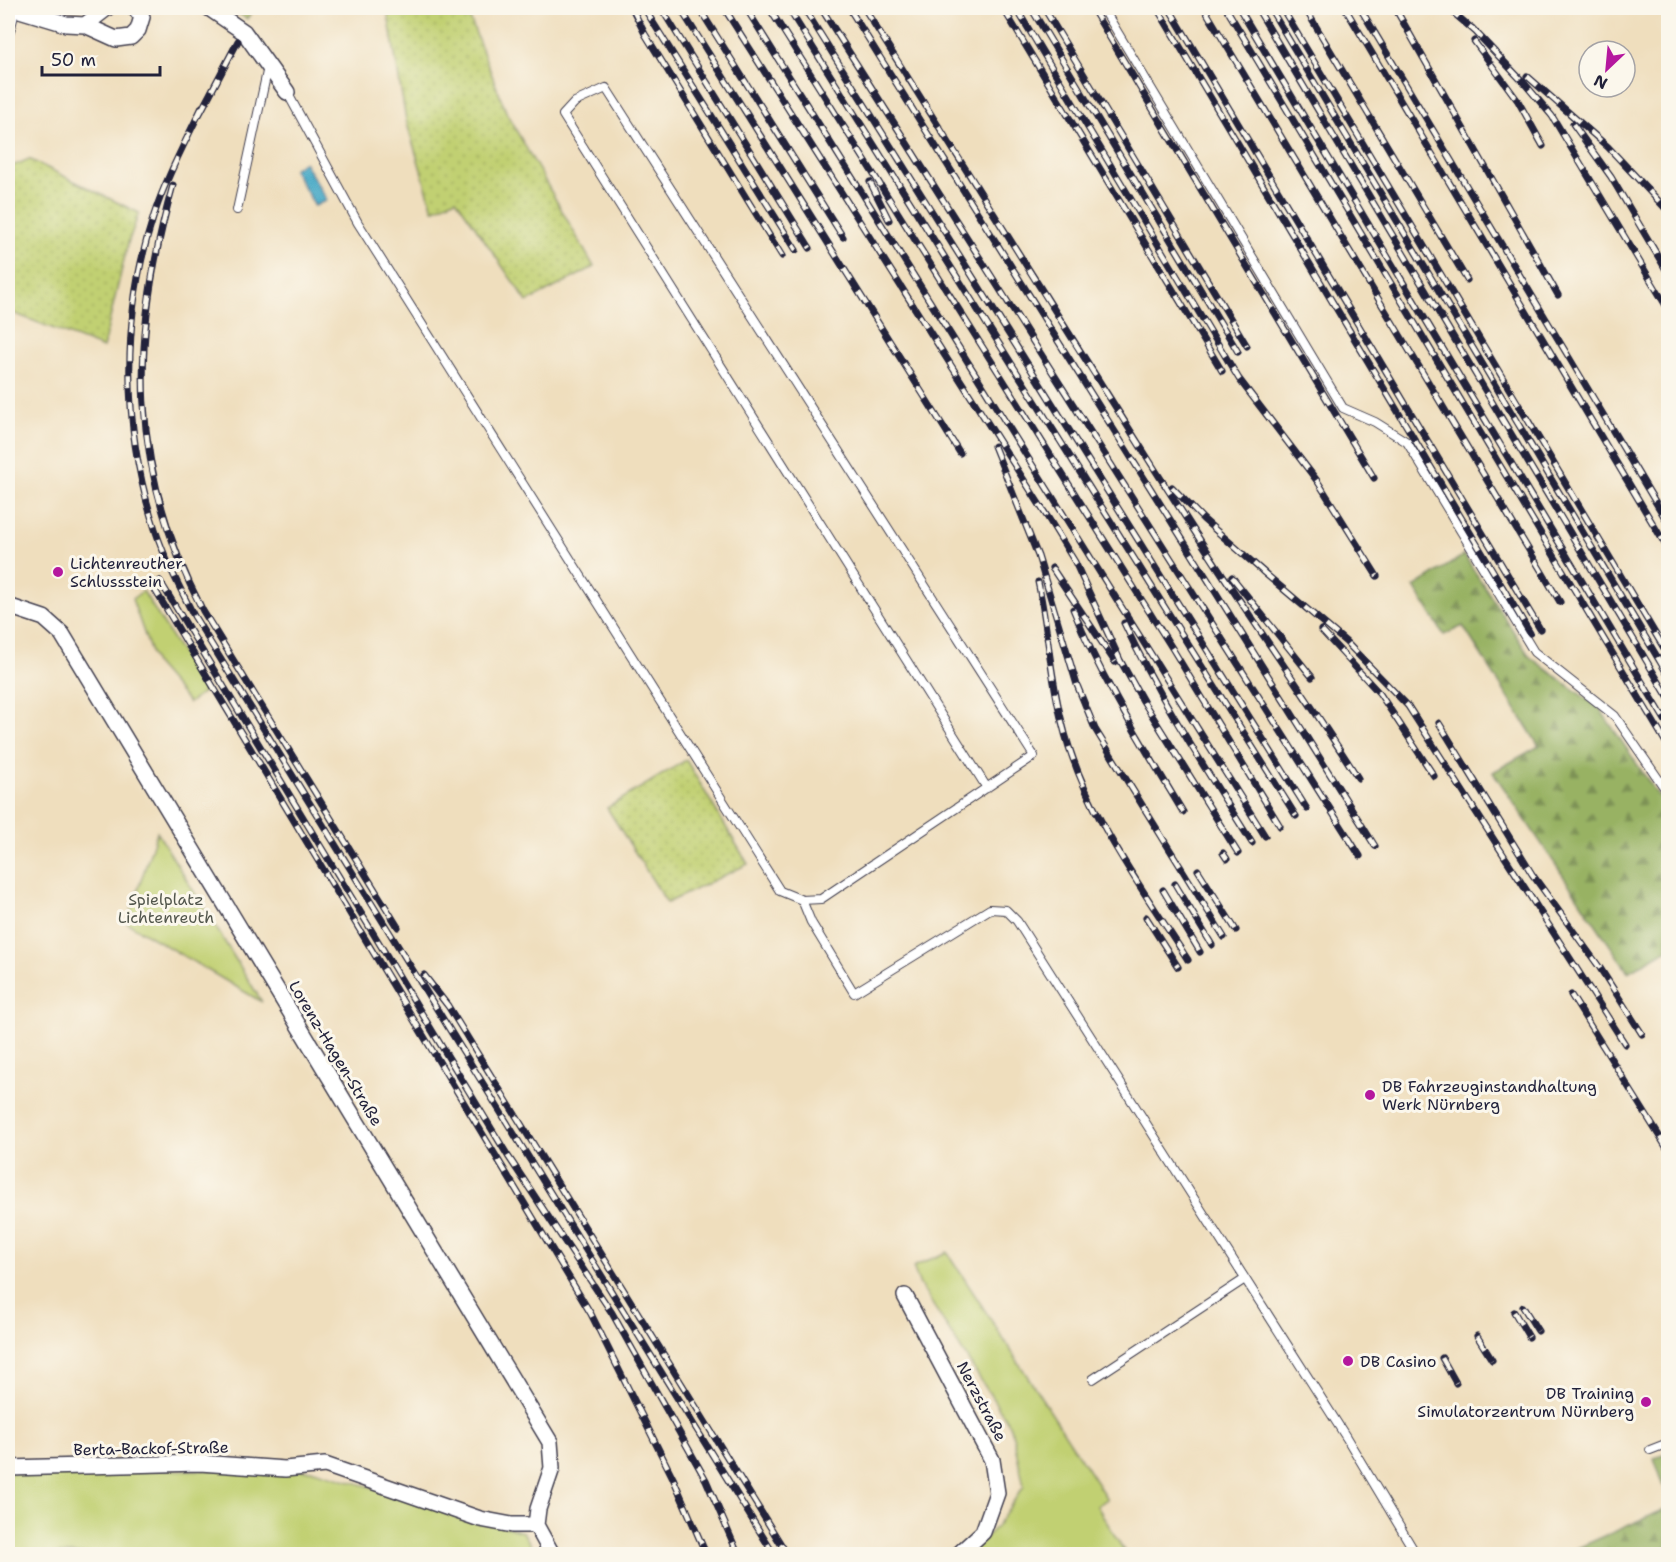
<svg xmlns="http://www.w3.org/2000/svg" width="1676" height="1562" viewBox="0 0 1676 1562" font-family="'Shantell Sans',sans-serif">
<style>
.grass{fill:url(#grass-dots);stroke:#727956;stroke-width:1.5}
.forest{fill:url(#forest-firs);stroke:#5d6a50;stroke-width:1.5}
.green{fill:#c1d072;stroke:#727956;stroke-width:1.5}
.water{fill:#47a9c6;stroke:#346680;stroke-width:1.5}
.lines{fill:none;stroke-linecap:round;stroke-linejoin:round}
.lane-casing{stroke:#413e4e;stroke-width:10}
.street-casing{stroke:#413e4e;stroke-width:18}
.lane{stroke:#fff;stroke-width:8}
.street{stroke:#fff;stroke-width:15}
.rail-casing{stroke:#22223b;stroke-width:7}
.rail{stroke:#fbf7ec;stroke-width:4.5;stroke-dasharray:14;stroke-linecap:butt}
.poi-dot{fill:#b5179e;stroke:#fbf7ec;stroke-width:2}
.labels{text-anchor:middle;stroke-width:6;stroke-linejoin:round;paint-order:stroke}
.poi-label{font-size:16px;fill:#22223b;stroke:#fbf7ec;text-anchor:start}
.park-label{font-size:16px;fill:#52564c;stroke:#fbf7ec}
.street-label{font-size:16px;fill:#22223b;stroke:#fbf7ec}
</style>
<defs>
<pattern id="grass-dots" width="8" height="8" patternUnits="userSpaceOnUse" patternTransform="scale(1.5)"><rect width="8" height="8" fill="#c1d072"/><path d="M2 2h.1M6 6h.1" fill="none" stroke="#a6b264" stroke-width="1.8" stroke-linecap="round"/></pattern>
<pattern id="forest-firs" width="22" height="20" patternUnits="userSpaceOnUse" patternTransform="scale(1.5)"><rect width="22" height="20" fill="#98b264"/><path d="M5 1l3.5 6h-7zM16 11l3.5 6h-7z" fill="#7c9054"/></pattern>
</defs>
<rect width="100%" height="100%" fill="#fbf7ec"/>
<filter id="ink" filterUnits="userSpaceOnUse"><feTurbulence type="fractalNoise" baseFrequency=".0167" numOctaves="2"/><feDisplacementMap in="SourceGraphic" scale="12" xChannelSelector="R" yChannelSelector="G"/><feConvolveMatrix kernelMatrix="1 2 1 2 8 2 1 2 1" color-interpolation-filters="sRGB"/></filter>
<filter id="wash" filterUnits="userSpaceOnUse"><feTurbulence type="fractalNoise" baseFrequency=".008" numOctaves="4" result="noise"/><feDisplacementMap in="SourceGraphic" scale="24" xChannelSelector="R" yChannelSelector="G"/><feGaussianBlur stdDeviation="1.35" result="paint"/><feColorMatrix in="noise" values="0 0 0 0 0 0 0 0 0 0 0 0 0 0 0 0 0 1.4 0 .05"/><feComposite in="paint" operator="in"/></filter>
<g filter="url(#wash)">
<rect width="100%" height="100%" fill="#efdebd"/>
<!-- grass -->
<path class="grass" d="M389,8H466L507,114L594,267L527,302L456,199L433,210L406,120L388,14Z
M29,159L139,213L128,243L103,348L8,311V168Z
M686,760L748,864L667,903L607,808Z"/>
<!-- forest -->
<path class="forest" d="M1464,555L1530,657L1600,709L1668,810V949L1628,972L1493,772L1539,746L1463,626L1444,635L1414,587Z
M1668,1454V1498L1654,1458Z
M1668,1508V1547L1644,1554H1564Z"/>
<!-- green -->
<path class="green" d="M230,8H254L247,19Z
M143,591L205,691L189,703L155,664L132,599Z
M157,832L262,1002L127,923Z
M947,1252L1107,1499L1097,1506L1126,1554H967L996,1527L1024,1486L1011,1427L920,1285L913,1267Z
M170,1470H314L523,1532L536,1554H8V1473Z"/>
<!-- water -->
<path class="water" d="M304,162L327,200L315,206L293,169Z"/>
</g>
<g filter="url(#ink)">
<g class="lines">
<defs>
<path id="lane" d="M1103,8L1343,408L1375,422L1407,442L1534,652L1615,716L1668,793
M8,38L16,8
M287,92L358,223L780,891L802,900L821,899L1034,756L606,88L575,102L563,115L987,788
M237,210L268,67
M802,900L811,922L854,993L990,909L1006,910L1017,921L1346,1437L1416,1554
M1093,1379L1245,1279
M1650,1450L1668,1443"/>
<path id="street" d="M13,8L66,24L85,25L116,39L131,37L138,30L142,17L135,8
M209,8L244,32L287,92
M85,25L107,8
M8,606L44,618L62,634L550,1442L552,1468L538,1509L536,1525L552,1554
M905,1296L992,1460L997,1493L983,1532L959,1554
M8,1468L200,1463L285,1469L325,1465L480,1519L512,1525H536"/>
</defs>
<!-- lane casing -->
<use href="#lane" class="lane-casing"/>
<!-- street casing -->
<use href="#street" class="street-casing"/>
<!-- lane -->
<use href="#lane" class="lane"/>
<!-- street -->
<use href="#street" class="street"/>
<defs>
<path id="rail" d="M632,8L645,34L782,256
M644,8L796,250
M661,8L810,248
M680,8L960,453
M699,8L843,237
M724,8L1050,521L1075,562L1120,660L1143,701L1238,853
M746,8L1265,836
M769,8L1172,648L1280,826
M788,8L1296,816
M804,8L1307,809
M821,8L1360,856
M849,8L1375,846
M864,8C974,181 1082,356 1193,529C1246,613 1305,694 1358,778
M1003,8L1222,371
M1016,8L1239,379L1318,482L1377,576
M1031,8L1238,352
M1044,8L1247,346
M1092,8L1374,478
M1157,8L1530,633
M1169,8L1540,629
M1204,8L1560,602
M1226,8L1668,746
M1239,8L1668,725
M1257,8L1668,697
M1270,8L1668,675
M1282,8L1668,655
M1305,8L1467,280
M1345,8L1668,549
M1360,8L1668,523
M1395,8L1558,295
M1448,8L1477,33
M1472,28L1525,84L1552,116L1668,309
M1474,41L1518,101L1543,146
M1527,76L1608,147L1668,211
M202,107C185,143 166,178 154,215C121,315 122,430 155,529C165,560 180,588 194,616L773,1553
M199,115L238,41
M1573,124L1611,177L1668,273
M870,182L889,220
M173,185C130,339 128,466 203,611L398,927
M994,446L1038,556L1077,685L1095,729L1224,937
M1172,487L1203,519L1267,575
M1052,568L1115,662
M1262,571L1346,642L1408,706L1625,1044
M1232,577L1312,677
M160,581L508,1156L612,1313L706,1480L738,1554
M1038,582C1048,628 1050,676 1062,722C1083,810 1140,885 1188,960
M152,585L591,1314L673,1478L706,1554
M1073,609C1102,681 1143,745 1183,812
M1124,623C1160,700 1207,771 1252,843
M1321,630L1380,694L1434,776
M1439,723L1532,874L1600,968L1642,1034
M1223,853L1227,859
M1198,870L1236,930
M1175,884L1212,945
M1163,890L1200,952
M1146,917L1178,967
M424,975L448,1006L787,1554
M1571,995L1668,1150
M1523,1307L1538,1331
M1514,1312L1529,1337
M1477,1336L1492,1360
M1442,1358L1456,1383"/>
</defs>
<!-- rail casing -->
<use href="#rail" class="rail-casing"/>
<!-- rail -->
<use href="#rail" class="rail"/>
</g>
</g>
<!-- markers -->
<g class="poi-dot">
<circle cx="58" cy="572" r="6"/>
<circle cx="1370" cy="1095" r="6"/>
<circle cx="1348" cy="1361" r="6"/>
<circle cx="1646" cy="1402" r="6"/>
</g>
<g class="labels">
<!-- poi labels -->
<g class="poi-label">
<text x="70" y="569">Lichtenreuther<tspan x="70" dy="18">Schlussstein</tspan></text>
<text x="1382" y="1092">DB Fahrzeuginstandhaltung<tspan x="1382" dy="18">Werk Nürnberg</tspan></text>
<text x="1360" y="1367">DB Casino</text>
<text x="1634" y="1399" text-anchor="end">DB Training<tspan x="1634" dy="18">Simulatorzentrum Nürnberg</tspan></text>
</g>
<!-- park labels -->
<g class="park-label">
<text x="166" y="905">Spielplatz<tspan x="166" dy="18">Lichtenreuth</tspan></text>
</g>
<!-- street labels -->
<g class="street-label">
<text transform="translate(336 1053) rotate(59)" y="6">Lorenz-Hagen-Straße</text>
<text transform="translate(982 1401) rotate(62)" y="6">Nerzstraße</text>
<text transform="translate(151 1448) rotate(-1)" y="6">Berta-Backof-Straße</text>
</g>
</g>
<!-- margin -->
<rect width="1676" height="1562" fill="none" stroke="#fbf7ec" stroke-width="30"/>
<!-- north arrow -->
<g transform="translate(1607 69) rotate(206)"><circle r="28" fill="#fbf7ec" stroke="#a4a2a5" stroke-width="1.5"/>
<path d="M0-4.5L10 22L0 15L-10 22Z" fill="#b5179e"/>
<text y="-9" font-size="16" font-weight="bold" text-anchor="middle" fill="#22223b">N</text>
</g>
<!-- scale -->
<path d="M42 66v9h118v-9" fill="none" stroke="#22223b" stroke-width="3"/>
<text x="51" y="66" font-size="18" fill="#22223b" stroke="#fbf7ec" stroke-width="4.5" paint-order="stroke">50 m</text>
</svg>
